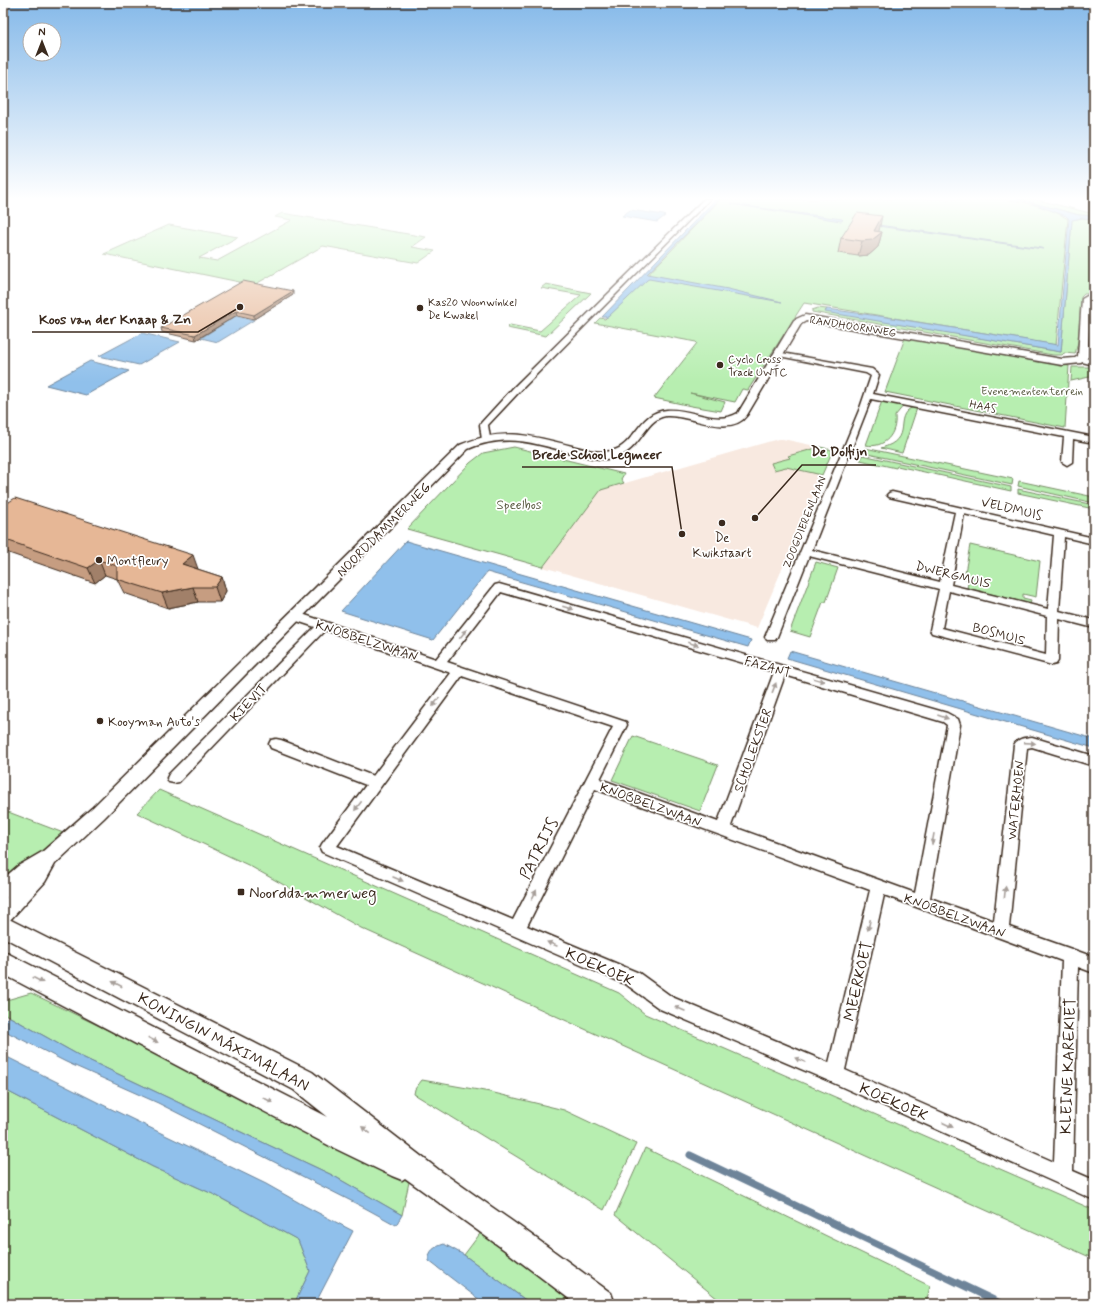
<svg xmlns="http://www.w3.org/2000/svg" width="1097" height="1307" viewBox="0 0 1097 1307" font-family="Mynerve,sans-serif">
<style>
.built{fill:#f8e9e0}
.green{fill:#b7eeb0;stroke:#798c67}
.water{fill:#90c0eb;stroke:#6e8499}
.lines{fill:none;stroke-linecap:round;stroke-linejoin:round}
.stream{stroke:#6e8499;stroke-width:7}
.minor-casing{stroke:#3b2a1e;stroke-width:3}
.tertiary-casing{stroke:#3b2a1e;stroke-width:3}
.secondary-casing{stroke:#3b2a1e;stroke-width:3}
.minor{fill:#fff;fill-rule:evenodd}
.tertiary{fill:#fff;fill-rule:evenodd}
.secondary{fill:#fff;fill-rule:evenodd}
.wall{fill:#c69d81;stroke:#3b2a1e}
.shaded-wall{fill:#a18069;stroke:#3b2a1e}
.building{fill:#e6b796;stroke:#3b2a1e}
.oneway{fill:#a79f9a}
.poi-dot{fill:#3b2a1e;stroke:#fff;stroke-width:1.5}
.labels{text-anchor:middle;stroke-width:3.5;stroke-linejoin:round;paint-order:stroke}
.far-poi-label{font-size:11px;fill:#3b2a1e;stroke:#fff;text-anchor:start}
.far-street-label{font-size:11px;fill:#3b2a1e;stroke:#fff}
.far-park-label{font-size:11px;fill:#5a5b42;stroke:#fff}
.park-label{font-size:13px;fill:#5a5b42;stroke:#fff}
.street-label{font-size:13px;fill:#3b2a1e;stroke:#fff}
.poi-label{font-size:13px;fill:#3b2a1e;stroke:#fff;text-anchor:start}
.near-street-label{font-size:16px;fill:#3b2a1e;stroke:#fff}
.near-poi-label{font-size:16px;fill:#3b2a1e;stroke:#fff;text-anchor:start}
.leader{fill:none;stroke:#3b2a1e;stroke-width:1.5}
.callout-dot{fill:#3b2a1e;stroke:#fff;stroke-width:1.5}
.callout-label{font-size:14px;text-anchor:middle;font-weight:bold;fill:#3b2a1e;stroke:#fff;stroke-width:3.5;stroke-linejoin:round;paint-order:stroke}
</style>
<rect width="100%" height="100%" fill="#fff"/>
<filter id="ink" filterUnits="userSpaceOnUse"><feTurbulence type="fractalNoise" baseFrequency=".025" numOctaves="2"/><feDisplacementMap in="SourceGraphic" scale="8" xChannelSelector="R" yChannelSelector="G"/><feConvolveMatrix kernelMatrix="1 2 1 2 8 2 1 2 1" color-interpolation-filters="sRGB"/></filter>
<g filter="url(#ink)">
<!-- built -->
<path class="built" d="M778,439H783L820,447L789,456L791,458L772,463L774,470L786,467L822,475L757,628L543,567L601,490Z"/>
<!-- green -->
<path class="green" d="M721,199H1002C1025,202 1048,206 1068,219L1056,345L804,303L748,390L742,389L735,402L690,393L725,402L721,411L691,406L654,398L697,343L696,342L595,323L600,318L605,319Z
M1018,199H1034L1094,214V216L1079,215Z
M282,213L426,237L412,247L435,251L418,263L323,246L254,285L104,254L169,225L238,237L199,258L217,261L292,220L275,217Z
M1082,218L1094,219V293L1084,294L1081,297L1078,342L1075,354L1064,353L1062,355H1053L812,312V310L818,308L827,309L825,311L1061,352L1072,220Z
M546,284L591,293L546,336L507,328L510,325L540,331L581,295L541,288Z
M905,338L1069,366L1065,428L885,392Z
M1072,367H1094V376L1071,381Z
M882,401L904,405L895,416C897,433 885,449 866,445Z
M913,407L917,408L902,453L881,448C915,439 891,417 913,407Z
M514,447L624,474L621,479L624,483L601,490L543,567L407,529L470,463L483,453Z
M820,447L833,450L822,475L786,467L774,470L771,463L790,458L788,456Z
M865,448L1013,479L1012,485L863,453Z
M862,455L1011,487V491L897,466L896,468L860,460Z
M1019,481L1094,497V503L1018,486Z
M1018,489L1094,505V509L1018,493Z
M970,545L1040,561L1036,597L1023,594V598L1031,600L1030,604L967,588L969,579L964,578Z
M816,562L838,568L826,602H823L810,637L790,631Z
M633,736L718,765L700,811L612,780Z
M159,790L619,993L645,1014L1094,1210V1259L361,928L248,865L137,813Z
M3,810L66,834L7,879L3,877Z
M31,993L308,1127L388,1169L409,1182L402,1215L332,1175L82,1057L3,1013V1001Z
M422,1080L490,1092L564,1110L636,1144L604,1210L414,1094L415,1089Z
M3,1089L153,1167L215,1195L298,1240L310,1271L294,1304H3Z
M645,1148L930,1286L926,1304H724L615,1215Z
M482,1231L578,1304H531L464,1255Z"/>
<!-- water -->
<path class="water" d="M716,199H720L647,274L728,289L782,302L649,279L647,280L608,317H602Z
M1011,199H1018L1079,215L1094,216V219L1082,218L1072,220L1061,352L825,312L827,309L886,317L1058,345L1069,219L1066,216L1029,202Z
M731,204L842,219L843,220L841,221Z
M630,210L664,215L665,216L657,222L622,216Z
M864,223L1041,248L1043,249L863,224Z
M236,316L254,320L218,342L201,338Z
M142,333L180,342L139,365L99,356Z
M90,361L129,371L86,395L46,385Z
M406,541L751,640L748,647L487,572L433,640L341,611Z
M790,651L1094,739V748L787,658Z
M10,1017L82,1057L332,1175L402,1215L396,1225L365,1208L158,1103L66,1062L9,1033L3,1027V1020Z
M3,1055L99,1103L266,1184L305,1206L353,1231L315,1304H294L310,1271L298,1240L215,1195L153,1167L3,1089Z
M444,1244L464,1255L531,1304H485L429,1261C428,1250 435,1247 444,1244Z"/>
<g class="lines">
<!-- stream -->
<path class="stream" d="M690,1155L1002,1304"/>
<defs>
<path id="minor" d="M704,199H710L519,392L488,425L490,438L488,440H482L480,425L481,423L513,388Z
M776,352L872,369L879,375L873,394L1094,437V443L1073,439L1072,462L1067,465L1062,462L1064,437L871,399L812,550L940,582L955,512L889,497L887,495L889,493L892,492L1094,538V544L1064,537L1059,611L1094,620V628L1059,619L1058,661L1056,664L1052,665L932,633L930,630L939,589L809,556L777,637L775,640H767L765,637L860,408L871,376L866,373L779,356H776ZM964,514L1054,535L1048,609L951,585ZM949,591L1047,616L1046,655L942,628Z
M1078,357H1081L1094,360V365L1078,361Z
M499,584L947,713L958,719L960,725L930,898L994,921L1014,745C1018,738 1024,738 1032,737L1094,756V766L1032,747L1027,748L1009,927L1094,957V973L1078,967L1073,1171L1094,1180V1200L829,1081L660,1009L627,985L322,852L320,848L322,844L366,785L271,748L269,744L271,740L276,739L281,740L373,776L451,673L325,630L179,782L174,783L169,782L167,778L169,774L315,627L291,619L289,616L291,613H299L436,659L495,585ZM501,592L774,672L718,822L600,779L627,725L626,722L447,662ZM785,675L943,722L947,725L915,893L731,826ZM462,676L613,727L513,920L337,846ZM595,789L870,890L829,1063L672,997L639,973L527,926ZM884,895L1062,961L1054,1162L845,1070Z"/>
<path id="tertiary" d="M1094,292V298L1090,300L1088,357L1081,363L1062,365L806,321L801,324L747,415C730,439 689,414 666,416C642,419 641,457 607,459C595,460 583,456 571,453C533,443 507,433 468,449L104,818L55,864L45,882L10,920L3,923V900L6,897L3,898V879L18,866L42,852L92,808L460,445C503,427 529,435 572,446C584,449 598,454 611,451C636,446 637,412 667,410C692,408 715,426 738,413L794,320L805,315L1062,359L1075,358L1078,356L1082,299Z"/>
<path id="secondary" d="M3,916L312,1072L439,1170L526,1231L611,1293L615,1304H576L506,1251L405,1178L402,1180L392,1176L330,1146L3,974V951L328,1117L294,1090L3,937Z"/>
</defs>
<!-- minor casing -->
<use href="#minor" class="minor-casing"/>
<!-- tertiary casing -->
<use href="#tertiary" class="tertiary-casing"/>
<!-- secondary casing -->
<use href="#secondary" class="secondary-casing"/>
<!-- minor -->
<use href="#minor" class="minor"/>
<!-- tertiary -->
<use href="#tertiary" class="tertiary"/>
<!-- secondary -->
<use href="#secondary" class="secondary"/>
</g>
<!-- wall -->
<path class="wall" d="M879,231L878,232H882L878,247L869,255L858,256L838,253L841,238Z
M293,295L254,319L237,315L196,340L162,332L161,328Z
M3,506L222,577L226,591L220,602H198L168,608L124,593L117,579L105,575L95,583L3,551Z"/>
<!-- shaded-wall -->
<path class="shaded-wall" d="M882,216L879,231L875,238L882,232L878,247L869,255L858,256L862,241L874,231Z
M293,291V295L254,319V315Z
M236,311L237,315L196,340L195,335Z
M193,555L198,569L182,564Z
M99,560L105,575L95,583L88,568Z
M222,577L226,591L220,602L215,587Z
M193,587L198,602L168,608L162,593Z"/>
<!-- building -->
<path class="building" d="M857,213L882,216L874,231L882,232L872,240L862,241L841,238Z
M243,281L293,291L254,315L236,311L195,335L161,328Z
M15,498L193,555L182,564L222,577L215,587H193L162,593L117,579V566L99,560L88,568L3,539V506Z"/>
<!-- one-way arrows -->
<defs><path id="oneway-solid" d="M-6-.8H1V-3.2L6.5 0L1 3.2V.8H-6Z"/></defs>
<g class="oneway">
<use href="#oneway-solid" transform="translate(568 608) rotate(16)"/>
<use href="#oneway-solid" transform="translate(463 634) rotate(-52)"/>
<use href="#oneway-solid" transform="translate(693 644) rotate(16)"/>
<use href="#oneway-solid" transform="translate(819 680) rotate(16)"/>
<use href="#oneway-solid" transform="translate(774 688) rotate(-69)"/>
<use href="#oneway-solid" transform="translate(436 702) rotate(127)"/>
<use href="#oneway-solid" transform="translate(943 717) rotate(19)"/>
<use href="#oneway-solid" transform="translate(1030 743) rotate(4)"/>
<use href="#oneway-solid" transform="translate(358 806) rotate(127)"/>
<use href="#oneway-solid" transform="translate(933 839) rotate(100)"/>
<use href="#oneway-solid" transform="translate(398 879) rotate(23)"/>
<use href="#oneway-solid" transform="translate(1005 892) rotate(-84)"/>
<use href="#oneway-solid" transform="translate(534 895) rotate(-63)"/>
<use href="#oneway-solid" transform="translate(869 925) rotate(103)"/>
<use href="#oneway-solid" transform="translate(552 944) rotate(-157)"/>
<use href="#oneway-solid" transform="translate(38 980) rotate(27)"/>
<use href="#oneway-solid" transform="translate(117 984) rotate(-152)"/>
<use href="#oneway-solid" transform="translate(680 1009) rotate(-157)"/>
<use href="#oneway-solid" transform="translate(153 1040) rotate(27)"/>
<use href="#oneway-solid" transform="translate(800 1060) rotate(-157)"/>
<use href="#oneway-solid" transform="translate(268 1100) rotate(27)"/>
<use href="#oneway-solid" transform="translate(948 1125) rotate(24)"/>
<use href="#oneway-solid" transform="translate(366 1130) rotate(-142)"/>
</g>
</g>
<!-- sky -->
<linearGradient id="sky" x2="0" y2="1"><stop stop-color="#85b9e9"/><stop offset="0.52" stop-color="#fff"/><stop offset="1" stop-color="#fff" stop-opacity="0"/></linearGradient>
<rect width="1097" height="382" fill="url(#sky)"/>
<!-- markers -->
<g class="poi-dot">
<circle cx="420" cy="308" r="4"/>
<circle cx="720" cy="365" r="4"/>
<circle cx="722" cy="523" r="4"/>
<circle cx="99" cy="560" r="4"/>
<circle cx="100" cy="721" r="4"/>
<rect x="237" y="888" width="8" height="8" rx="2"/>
</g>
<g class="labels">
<!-- far-poi labels -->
<g class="far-poi-label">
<text x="428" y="306">Kas20 Woonwinkel<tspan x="428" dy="13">De Kwakel</tspan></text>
<text x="728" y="363">Cyclo Cross<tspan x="728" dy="13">Track UWTC</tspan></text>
</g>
<!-- far-street labels -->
<g class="far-street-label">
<text transform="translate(853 326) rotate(9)" y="4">RANDHOORNWEG</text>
<text transform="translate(983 406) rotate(11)" y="4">HAAS</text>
<text transform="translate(804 522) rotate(-68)" y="4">ZOOGDIERENLAAN</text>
</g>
<!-- far-park labels -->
<g class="far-park-label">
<text x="1032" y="395">Evenemententerrein</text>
</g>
<!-- park labels -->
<g class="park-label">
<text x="519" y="509">Speelbos</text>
</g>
<!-- street labels -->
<g class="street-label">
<text transform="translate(1012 508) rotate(13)" y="5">VELDMUIS</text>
<text transform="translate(383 529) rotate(-45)" y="5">NOORDDAMMERWEG</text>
<text transform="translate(953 574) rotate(14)" y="5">DWERGMUIS</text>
<text transform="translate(999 633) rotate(15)" y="5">BOSMUIS</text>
<text transform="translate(367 640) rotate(18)" y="5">KNOBBELZWAAN</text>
<text transform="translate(768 666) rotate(16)" y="5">FAZANT</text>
<text transform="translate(248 702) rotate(-46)" y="5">KIEVIT</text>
<text transform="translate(752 750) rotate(-70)" y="5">SCHOLEKSTER</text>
<text transform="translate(1015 800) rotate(-84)" y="5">WATERHOEN</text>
<text transform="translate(651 804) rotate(20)" y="5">KNOBBELZWAAN</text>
<text transform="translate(955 915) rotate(20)" y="5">KNOBBELZWAAN</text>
</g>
<!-- poi labels -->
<g class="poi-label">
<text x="722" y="542" text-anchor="middle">De<tspan x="722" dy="15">Kwikstaart</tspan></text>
<text x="107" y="565">Montfleury</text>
<text x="108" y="726">Kooyman Auto's</text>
</g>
<!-- near-street labels -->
<g class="near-street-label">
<text transform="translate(538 848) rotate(-63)" y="6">PATRIJS</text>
<text transform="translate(600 966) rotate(24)" y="6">KOEKOEK</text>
<text transform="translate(857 981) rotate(-77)" y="6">MEERKOET</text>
<text transform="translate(224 1041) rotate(28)" y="6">KONINGIN MÁXIMALAAN</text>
<text transform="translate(1067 1066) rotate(-88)" y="6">KLEINE KAREKIET</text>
<text transform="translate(894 1101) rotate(24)" y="6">KOEKOEK</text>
</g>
<!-- near-poi labels -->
<g class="near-poi-label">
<text x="249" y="898">Noorddammerweg</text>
</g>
</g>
<!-- callouts -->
<path class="leader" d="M240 307L198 332H32M755 518L802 465H876M682 534L672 467H522"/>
<g class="callout-dot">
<circle cx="240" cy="307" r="4"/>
<circle cx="755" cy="518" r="4"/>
<circle cx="682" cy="534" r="4"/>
</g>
<g class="callout-label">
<text x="115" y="324">Koos van der Knaap &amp; Zn</text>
<text x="839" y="456">De Dolfijn</text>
<text x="597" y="459">Brede School Legmeer</text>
</g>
<!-- margin -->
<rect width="1097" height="1307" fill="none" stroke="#fff" stroke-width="16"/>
<rect x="8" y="8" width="1081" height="1291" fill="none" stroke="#3b2a1e" stroke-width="1.5" filter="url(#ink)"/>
<!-- north arrow -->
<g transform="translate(42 42)"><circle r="19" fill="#ffffff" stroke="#b1aaa5"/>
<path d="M0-3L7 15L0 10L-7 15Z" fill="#3b2a1e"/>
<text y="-6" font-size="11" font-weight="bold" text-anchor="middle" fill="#3b2a1e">N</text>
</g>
</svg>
